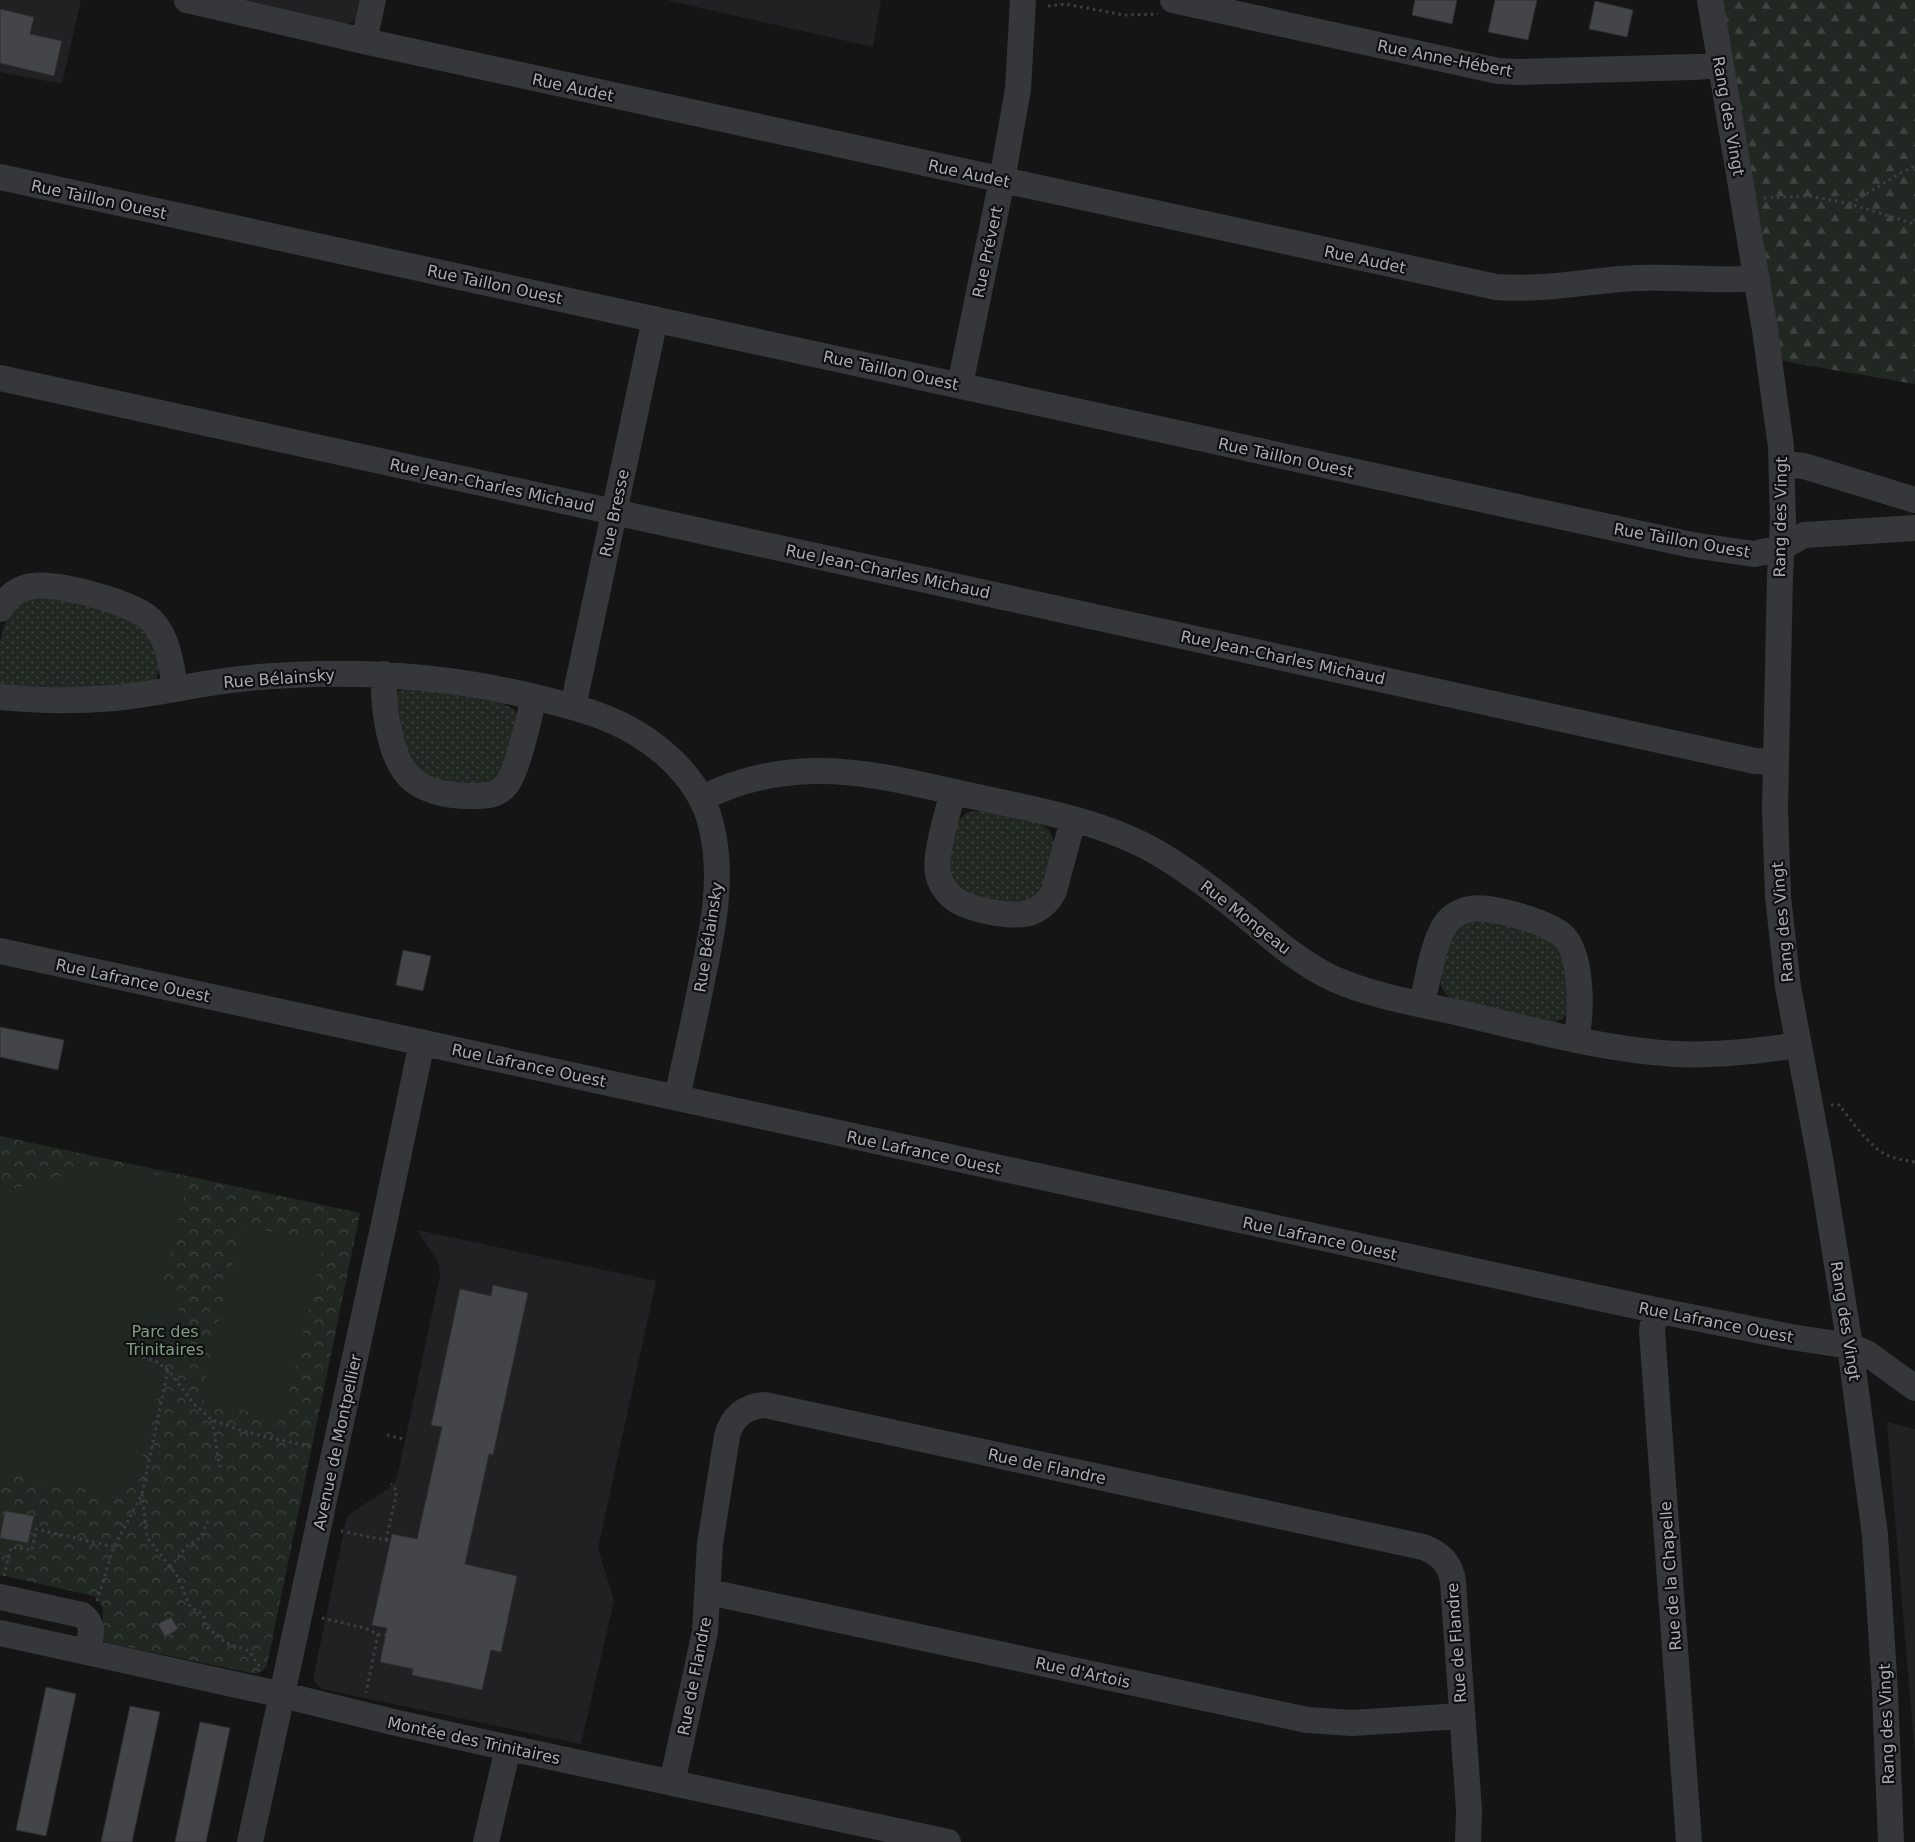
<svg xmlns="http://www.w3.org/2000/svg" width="1915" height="1842" viewBox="0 0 1915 1842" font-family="'DejaVu Sans',sans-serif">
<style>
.built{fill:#212123}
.grass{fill:url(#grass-dots)}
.forest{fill:url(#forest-firs)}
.park{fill:url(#park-crowns)}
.pitch{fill:#212822}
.building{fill:#444549;stroke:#2f2f32}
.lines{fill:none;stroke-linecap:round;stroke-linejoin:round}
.path{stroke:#3c3e42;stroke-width:3;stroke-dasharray:2.5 4;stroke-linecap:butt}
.minor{stroke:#36373b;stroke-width:26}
.labels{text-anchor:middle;stroke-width:4.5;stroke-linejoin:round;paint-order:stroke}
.street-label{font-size:16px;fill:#a8acb5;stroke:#101011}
.park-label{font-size:16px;fill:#809e81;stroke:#101011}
</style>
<defs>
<pattern id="grass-dots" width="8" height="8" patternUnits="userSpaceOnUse" patternTransform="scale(1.25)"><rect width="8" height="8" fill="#212822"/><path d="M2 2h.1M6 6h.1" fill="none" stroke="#3e4440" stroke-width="1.8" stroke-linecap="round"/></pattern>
<pattern id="forest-firs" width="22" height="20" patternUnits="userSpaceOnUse" patternTransform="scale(1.25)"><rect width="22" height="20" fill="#212822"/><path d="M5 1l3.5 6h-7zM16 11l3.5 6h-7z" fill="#3e4440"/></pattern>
<pattern id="park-crowns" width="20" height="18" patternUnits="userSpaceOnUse" patternTransform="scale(1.25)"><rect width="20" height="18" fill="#212822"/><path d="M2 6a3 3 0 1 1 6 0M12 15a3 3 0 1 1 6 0" fill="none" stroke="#3e4440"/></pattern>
</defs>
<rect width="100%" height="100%" fill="#151516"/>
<!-- built -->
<path class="built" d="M0,0H81L62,84L0,72Z
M239,0H362L355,20L345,25Z
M666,0H881L873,47Z
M417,1230L656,1281L598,1548L614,1601L581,1744L323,1689L319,1687L313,1679L346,1521L349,1515L354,1511L391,1487L396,1480L399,1469L440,1276L438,1262Z
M1887,1422L1915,1429V1756Z"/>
<!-- grass -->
<path class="grass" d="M57,598L129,617L153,640L159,669L156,680L152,683L79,688L0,685V642L5,623L10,612L23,599Z
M403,688H422L501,703L514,709L517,714V720L497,780L485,787L431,779L416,767L401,735L397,692Z
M980,811L1038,823C1049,828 1053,834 1054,845L1041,892L1022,905L972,898L952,883L947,856L956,826L960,819L968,812Z
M1467,920L1495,921L1553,941L1565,967L1568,1011L1563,1019L1554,1022L1453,1000C1445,995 1441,988 1440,979L1451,933Z"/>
<!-- forest -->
<path class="forest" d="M1721,0H1915V384L1782,361Z"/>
<!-- park -->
<path class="park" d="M0,1136L360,1213L267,1665L264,1670L256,1674L98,1641C102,1624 109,1607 94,1596L0,1575Z"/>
<!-- pitch -->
<path class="pitch" d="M88,1171H135L188,1180L161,1290L182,1296L138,1475L108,1494L0,1472V1193L41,1180Z
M242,1225L324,1244L283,1420L200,1400Z"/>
<!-- building -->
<path class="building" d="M1415,0H1457L1452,24L1412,15Z
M1495,0H1537L1528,40L1488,32Z
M1595,1L1633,10L1627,37L1589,29Z
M0,9L34,17L30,34L62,41L54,76L0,63Z
M403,950L431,956L423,991L396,985Z
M0,1027L64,1040L58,1070L0,1057Z
M493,1285L528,1293L493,1455L489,1454L465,1564L517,1576L501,1652L491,1650L482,1690L412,1675L413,1669L380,1662L387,1628L372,1625L392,1534L417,1539L442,1427L431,1425L460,1289L491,1296Z
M5,1511L34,1516L28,1543L0,1538Z
M171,1617L178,1629L165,1637L158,1624Z
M46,1687L76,1694L46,1836L16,1830Z
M130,1706L160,1712L132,1842H101Z
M200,1722L230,1728L206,1842H175Z"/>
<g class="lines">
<!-- path -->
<path class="path" d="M1048,6L1065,4L1124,15L1158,14
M1764,198L1809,196L1850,204L1915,224
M1850,204L1902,172L1915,166
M1831,1105H1839C1851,1120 1868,1145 1885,1154C1894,1159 1904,1160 1915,1162
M143,1357L157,1362L168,1370L194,1404L212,1420L234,1428L265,1437L314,1447
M212,1420L220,1468
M387,1435L403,1439
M142,1494L147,1537L178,1577L190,1607L204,1615V1625L226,1643L249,1651L260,1667
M341,1531L390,1541
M386,1540L397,1491L391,1484
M170,1567L187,1546L200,1538L208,1521
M4,1576L11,1547L32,1550L36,1529L114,1547
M97,1601L114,1547L142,1494L168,1370
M322,1618L365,1628L378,1634L366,1693
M378,1634L386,1635"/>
<!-- minor -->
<path class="minor" d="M187,0L364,41L1496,287C1544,291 1590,280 1638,278C1678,276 1717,282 1757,278
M1173,0L1498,71L1519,72L1694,67L1721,65
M1710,0L1765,330L1781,447L1783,522L1780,576L1775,809L1778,897L1788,987L1821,1164L1850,1346L1875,1535L1885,1692L1891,1842
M364,41L373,0
M0,177L1692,545L1754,554L1781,548L1804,535L1915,528
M0,378L1755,761L1776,762
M960,385L1002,180L1018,89L1023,0
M1783,464L1804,466L1915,500
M0,609C7,597 18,588 33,586C57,582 136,603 152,621C168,637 172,667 175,689
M384,674C383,704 388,761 414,781C428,792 451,796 468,796C483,796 497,797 507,784C518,769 529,718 534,697
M0,697C38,701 77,701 115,698C145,695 174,689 204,684C233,679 263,676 292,675C370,671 446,677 522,694C547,700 573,706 598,715C648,733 701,774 712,829C724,881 712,933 701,985C694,1022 685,1060 677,1098
M573,707L655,319
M953,792C948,812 934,855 938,874C940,883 945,891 952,897C967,910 1013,919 1032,912C1042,908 1049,901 1054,891L1073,820
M701,799C737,780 773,772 813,771C864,770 914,783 963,794C1027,808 1101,820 1158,853C1190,872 1220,895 1248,918C1275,941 1302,964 1334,979C1375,997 1421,1004 1464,1014C1533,1030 1605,1050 1676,1054C1717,1056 1758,1051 1798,1045
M0,951L1655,1310L1791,1337L1850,1346L1868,1354L1915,1388
M1422,1004C1427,983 1433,942 1445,925C1451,916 1460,911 1470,909C1490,905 1554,923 1566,939C1582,961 1582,1013 1576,1039
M1655,1310L1652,1331L1689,1842
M707,1594L723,1595L1307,1720L1352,1723L1461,1716
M0,1597L82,1615C96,1625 90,1636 87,1652
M0,1633L283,1695L393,1722L491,1744L948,1842
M672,1783L705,1632L710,1544L727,1436C732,1417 745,1406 765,1405L1423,1547C1440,1553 1451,1564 1453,1582L1469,1810L1468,1842
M250,1842L385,1219L422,1042
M486,1842L508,1748"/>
</g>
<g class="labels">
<!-- street labels -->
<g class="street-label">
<text transform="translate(1445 58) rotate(11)" y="6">Rue Anne-Hébert</text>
<text transform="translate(573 87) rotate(12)" y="6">Rue Audet</text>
<text transform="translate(1729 116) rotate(80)" y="6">Rang des Vingt</text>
<text transform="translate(969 173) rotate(12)" y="6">Rue Audet</text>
<text transform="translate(99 199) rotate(12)" y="6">Rue Taillon Ouest</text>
<text transform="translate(987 252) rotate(-78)" y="6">Rue Prévert</text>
<text transform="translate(1365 259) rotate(12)" y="6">Rue Audet</text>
<text transform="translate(495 284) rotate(12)" y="6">Rue Taillon Ouest</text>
<text transform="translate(891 370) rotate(12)" y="6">Rue Taillon Ouest</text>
<text transform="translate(1286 457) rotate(12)" y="6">Rue Taillon Ouest</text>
<text transform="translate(492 485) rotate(12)" y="6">Rue Jean-Charles Michaud</text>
<text transform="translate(614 513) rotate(-78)" y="6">Rue Bresse</text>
<text transform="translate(1780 517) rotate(-89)" y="6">Rang des Vingt</text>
<text transform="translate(1682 540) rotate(10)" y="6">Rue Taillon Ouest</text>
<text transform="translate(888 571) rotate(12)" y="6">Rue Jean-Charles Michaud</text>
<text transform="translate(1283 657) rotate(12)" y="6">Rue Jean-Charles Michaud</text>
<text transform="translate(279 678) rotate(-4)" y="6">Rue Bélainsky</text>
<text transform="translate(1246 917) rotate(38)" y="6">Rue Mongeau</text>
<text transform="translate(1782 922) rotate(-95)" y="6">Rang des Vingt</text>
<text transform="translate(708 937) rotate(-81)" y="6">Rue Bélainsky</text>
<text transform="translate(133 980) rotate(12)" y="6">Rue Lafrance Ouest</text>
<text transform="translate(529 1065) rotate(12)" y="6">Rue Lafrance Ouest</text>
<text transform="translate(924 1152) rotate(12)" y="6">Rue Lafrance Ouest</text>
<text transform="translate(1320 1238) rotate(12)" y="6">Rue Lafrance Ouest</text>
<text transform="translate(1846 1321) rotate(81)" y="6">Rang des Vingt</text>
<text transform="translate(1716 1322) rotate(11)" y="6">Rue Lafrance Ouest</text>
<text transform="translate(337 1442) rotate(-78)" y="6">Avenue de Montpellier</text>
<text transform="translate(1047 1466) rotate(12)" y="6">Rue de Flandre</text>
<text transform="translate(1670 1576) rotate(-94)" y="6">Rue de la Chapelle</text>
<text transform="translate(1456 1643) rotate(-94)" y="6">Rue de Flandre</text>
<text transform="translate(1083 1672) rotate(12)" y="6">Rue d'Artois</text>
<text transform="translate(694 1676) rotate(-79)" y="6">Rue de Flandre</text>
<text transform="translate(1886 1724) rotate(-92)" y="6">Rang des Vingt</text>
<text transform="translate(474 1740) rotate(12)" y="6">Montée des Trinitaires</text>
</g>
<!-- park labels -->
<g class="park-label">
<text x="165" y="1337">Parc des<tspan x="165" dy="18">Trinitaires</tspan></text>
</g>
</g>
</svg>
